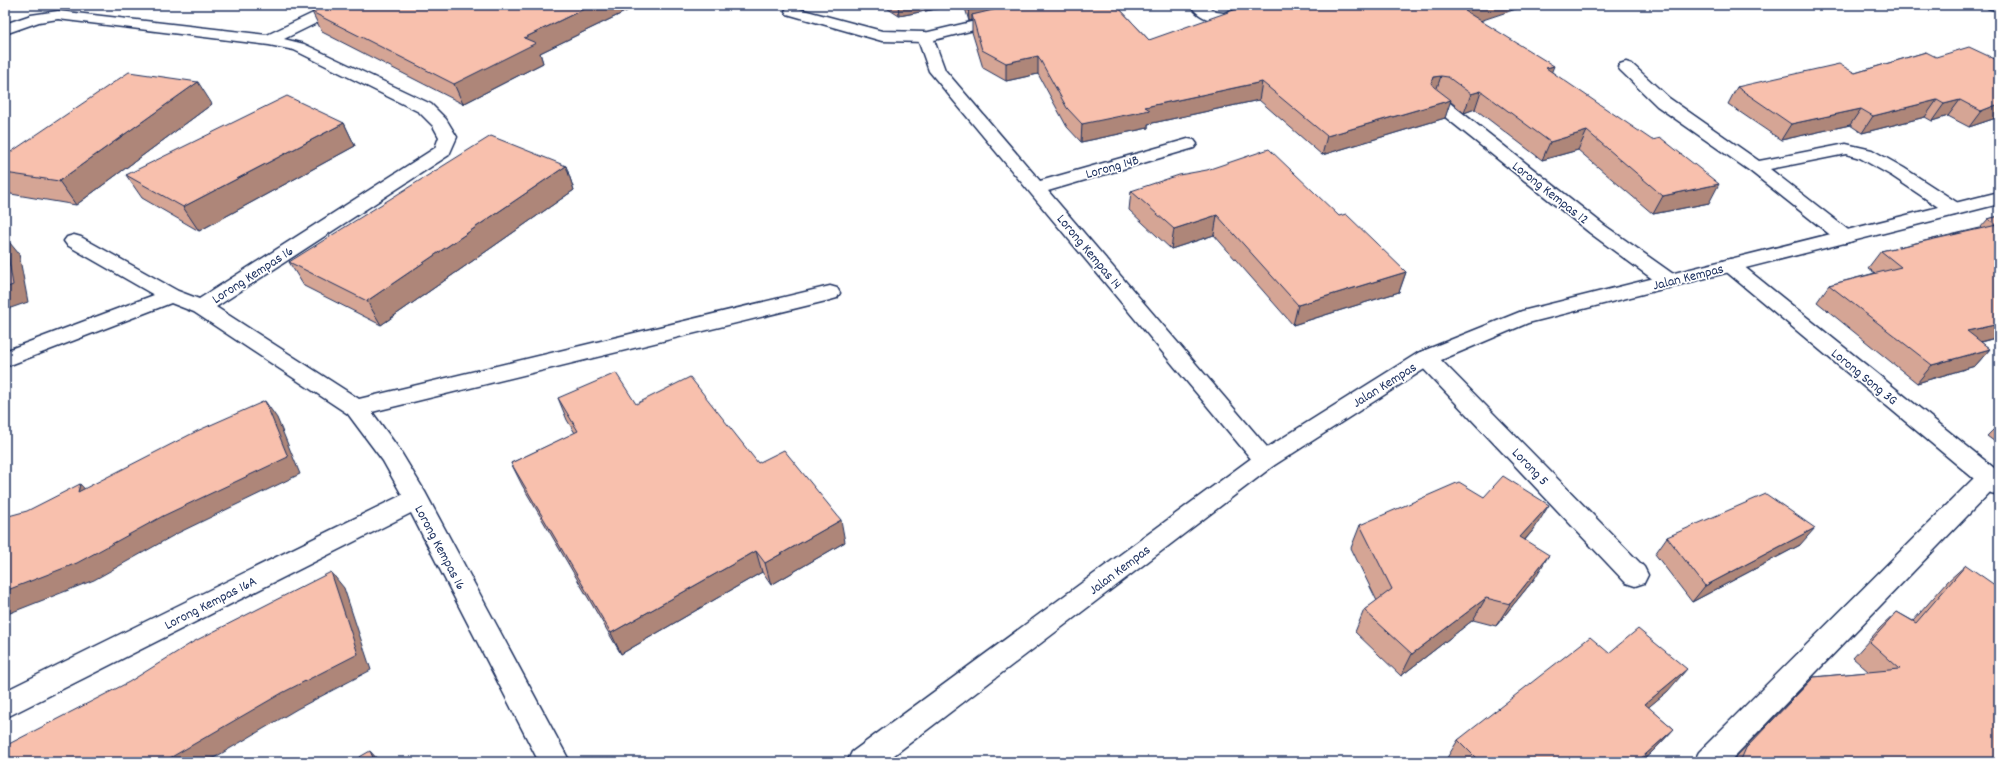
<svg xmlns="http://www.w3.org/2000/svg" width="2004" height="767" viewBox="0 0 2004 767" font-family="Dekko,sans-serif">
<style>
.lines{fill:none;stroke-linecap:round;stroke-linejoin:round}
.lane-casing{stroke:#1b2f5e;stroke-width:3}
.street-casing{stroke:#1b2f5e;stroke-width:3}
.secondary-casing{stroke:#1b2f5e;stroke-width:3}
.lane{fill:#fff;fill-rule:evenodd}
.street{fill:#fff;fill-rule:evenodd}
.secondary{fill:#fff;fill-rule:evenodd}
.wall{fill:#d5a595;stroke:#1b2f5e}
.shaded-wall{fill:#ae8679;stroke:#1b2f5e}
.building{fill:#f8c0ad;stroke:#1b2f5e}
.labels{text-anchor:middle;stroke-width:3.5;stroke-linejoin:round;paint-order:stroke}
.street-label{font-size:14px;fill:#1b2f5e;stroke:#fff}
</style>
<rect width="100%" height="100%" fill="#fff"/>
<filter id="ink" filterUnits="userSpaceOnUse"><feTurbulence type="fractalNoise" baseFrequency=".025" numOctaves="2"/><feDisplacementMap in="SourceGraphic" scale="8" xChannelSelector="R" yChannelSelector="G"/><feConvolveMatrix kernelMatrix="1 2 1 2 8 2 1 2 1" color-interpolation-filters="sRGB"/></filter>
<g filter="url(#ink)">
<g class="lines">
<defs>
<path id="lane" d="M792,7L882,31L925,32L930,34L933,37L930,40L925,42L882,41L787,14L785,11L787,8Z
M1989,469L1997,471L1999,474L1997,485L1729,762H1694L1699,752L1981,471Z"/>
<path id="street" d="M330,5H349L347,8L284,39L304,44L431,104L446,119L457,137L449,155L216,307L359,399L830,286L837,288L840,293L837,298L830,300L372,412L399,449L425,492L570,762H539L411,513L5,718V691L402,495L383,461L348,414L194,312L171,303L5,367V351L154,295L67,245L64,241L67,237L74,235L81,237L178,291L199,299L435,148L439,137L433,126L419,112L294,50L269,45L58,19L39,22L5,34V24L31,15L58,11L267,35Z
M1190,5H1206L1216,12L1224,13L1247,5H1267C1264,10 1257,12 1251,14C1230,23 1205,27 1190,5Z
M1986,5H1999V11L1988,8Z
M1001,15L1006,16L1008,19L1006,22L934,40L945,70L1040,181L1188,139L1194,140L1197,144L1194,148L1048,191L1273,454L1277,460L1273,466L1265,469L1257,466L929,71L917,37L920,34Z
M1626,62L1632,64L1669,98L1759,161L1846,144L1872,150L1904,168L1961,205L1963,209L1961,213L1954,215L1947,213L1892,176L1860,158L1846,154L1770,169L1852,233L1855,237L1852,241L1845,243L1838,241L1750,171L1657,106L1620,70L1618,67L1620,64Z
M1435,95L1441,96L1604,225L1676,276L1679,281L1676,286L1669,288L1662,286L1590,233L1429,104L1427,100L1429,96Z
M1730,259L1737,261L1999,472V495L1991,493L1723,269L1720,265L1723,261Z
M1426,350L1434,353L1644,567L1648,575L1644,583L1635,586L1626,583L1418,363L1415,358L1418,353Z"/>
<path id="secondary" d="M1999,192V204L1528,323L1434,363L1273,466L885,762H847L852,752L1257,454L1418,353L1522,311Z"/>
</defs>
<!-- lane casing -->
<use href="#lane" class="lane-casing"/>
<!-- street casing -->
<use href="#street" class="street-casing"/>
<!-- secondary casing -->
<use href="#secondary" class="secondary-casing"/>
<!-- lane -->
<use href="#lane" class="lane"/>
<!-- street -->
<use href="#street" class="street"/>
<!-- secondary -->
<use href="#secondary" class="secondary"/>
</g>
<!-- wall -->
<path class="wall" d="M882,5H957L899,16Z
M964,5H1116L1149,40L1481,21L1552,72L1709,203L1653,214L1578,150L1542,160L1475,109L1464,113L1450,101L1445,118L1322,155L1259,100L1148,124V128L1081,142L1067,127L1038,74L1006,81L983,68L972,32V20L969,21Z
M635,7L540,53L543,63L463,104L322,32L312,12Z
M1926,52L1999,117L1969,127L1948,116L1932,121L1925,117L1862,133L1850,125L1781,140L1728,104L1737,87L1855,73Z
M212,104L76,205L5,193V156Z
M344,123L355,146L199,231L142,198L126,175Z
M566,166L574,190L381,325L304,286L289,262Z
M1131,191L1339,216L1406,272L1399,292L1293,325L1214,235L1171,249L1129,210Z
M1999,216V337L1981,342L1990,349L1975,366L1917,383L1817,302L1829,285L1875,273L1868,268L1881,251L1980,228L1988,219Z
M558,398L758,463L845,542L771,585L762,572L621,654L522,485L511,463L575,433L567,420Z
M1999,424V445L1987,436Z
M1484,497L1535,528L1525,540L1535,578L1496,626L1473,620L1401,676L1355,632L1364,610L1377,601L1351,548L1360,525Z
M1667,537L1800,545L1692,602L1655,554Z
M1966,565L1999,762H1731L1798,693L1814,677L1869,672L1853,658L1880,628L1897,612L1913,621L1948,581Z
M1609,653L1668,691L1648,707L1674,729L1654,750L1641,762H1446L1445,761L1458,740Z"/>
<!-- shaded-wall -->
<path class="shaded-wall" d="M592,5H634L635,7L540,53L543,63L463,104L454,84L524,38Z
M898,5H957L899,16Z
M968,5H1036L972,15V20L969,21Z
M1482,5H1528L1459,28L1465,11Z
M1038,56V74L1006,81V63Z
M1554,66L1547,84L1546,68Z
M1441,76L1435,94L1428,95L1433,77Z
M198,82L212,104L76,205L59,181Z
M1262,82L1259,100L1148,124V128L1081,142L1082,124L1145,107Z
M1481,91L1475,109L1464,113L1471,94Z
M1451,100L1445,118L1322,155L1327,136Z
M1937,100L1925,117L1862,133L1873,116Z
M1960,100L1948,116L1932,121L1944,104Z
M1999,104V117L1969,127L1981,111Z
M1861,109L1850,125L1781,140L1791,124Z
M344,123L355,146L199,231L183,207Z
M1587,131L1578,150L1542,160L1550,142Z
M566,166L574,190L381,325L367,301Z
M1719,184L1709,203L1653,214L1663,196Z
M1217,215L1214,235L1171,249L1174,229Z
M5,237L19,254L28,302L5,310Z
M1406,272L1399,292L1293,325L1298,305Z
M1999,324V337L1952,349L1967,331Z
M1990,349L1975,366L1917,383L1932,365Z
M265,401L277,418L300,474L178,533L94,580L5,615V591Z
M80,484L96,501L78,492Z
M1549,505L1535,528L1507,560L1520,537Z
M841,520L845,542L771,585L765,563Z
M1815,528L1800,545L1692,602L1705,586Z
M756,551L762,572L621,654L611,633Z
M1549,555L1535,578L1496,626L1510,604Z
M331,572L344,588L371,670L297,709L207,762H163Z
M1486,598L1473,620L1401,676L1412,654Z
M1687,669L1668,691L1627,725L1645,704Z
M1674,729L1654,750L1641,762H1637Z
M370,751L380,762H375Z"/>
<!-- building -->
<path class="building" d="M329,5H592L524,38L536,43L454,84L312,12Z
M1014,5H1116L1149,40L1248,5H1482L1465,11L1554,66L1546,68L1652,140L1661,138L1719,184L1663,196L1587,131L1550,142L1481,91L1471,94L1448,77L1441,76L1433,77L1431,83L1434,87L1451,100L1327,136L1262,82L1145,107L1150,110L1082,124L1067,108L1038,56L1006,63L982,50L972,15Z
M1969,47L1999,61V104L1981,111L1960,100L1944,104L1937,100L1873,116L1861,109L1791,124L1737,87L1839,64L1855,73L1926,52L1936,57Z
M129,72L198,82L59,181L5,173V156Z
M287,96L344,123L183,207L126,175Z
M491,136L566,166L367,301L289,262Z
M1269,149L1339,216L1346,214L1406,272L1298,305L1217,215L1174,229L1131,191L1179,175L1207,170Z
M1999,216V324L1967,331L1990,349L1932,365L1829,285L1901,267L1881,251L1997,225L1988,219Z
M5,237L13,285L5,288Z
M616,373L636,404L690,377L758,463L784,450L841,520L765,563L756,551L611,633L511,463L578,431L558,398Z
M265,401L288,457L163,516L77,563L5,591V517L27,511L80,484L78,492L197,431Z
M1503,476L1549,505L1520,537L1549,555L1510,604L1486,598L1412,654L1364,610L1392,589L1360,525L1459,482L1484,497Z
M1766,494L1815,528L1705,586L1667,537Z
M1966,565L1999,588V762H1740L1746,748L1814,677L1900,669L1870,642L1897,612L1916,623Z
M331,572L358,654L282,693L163,762H5V746L129,682L193,642Z
M1638,629L1687,669L1645,704L1674,729L1637,762H1480L1458,740L1590,637L1609,653Z
M370,751L375,762H351Z"/>
</g>
<g class="labels">
<!-- street labels -->
<g class="street-label">
<text transform="translate(1112 166) rotate(-16)" y="5">Lorong 14B</text>
<text transform="translate(1551 192) rotate(38)" y="5">Lorong Kempas 12</text>
<text transform="translate(1090 251) rotate(50)" y="5">Lorong Kempas 14</text>
<text transform="translate(252 274) rotate(-33)" y="5">Lorong Kempas 16</text>
<text transform="translate(1688 276) rotate(-14)" y="5">Jalan Kempas</text>
<text transform="translate(1865 376) rotate(39)" y="5">Lorong Song 3G</text>
<text transform="translate(1384 384) rotate(-32)" y="5">Jalan Kempas</text>
<text transform="translate(1531 466) rotate(46)" y="5">Lorong 5</text>
<text transform="translate(441 547) rotate(62)" y="5">Lorong Kempas 16</text>
<text transform="translate(1119 569) rotate(-37)" y="5">Jalan Kempas</text>
<text transform="translate(210 602) rotate(-27)" y="5">Lorong Kempas 16A</text>
</g>
</g>
<!-- margin -->
<rect width="2004" height="767" fill="none" stroke="#fff" stroke-width="20"/>
<rect x="10" y="10" width="1984" height="747" fill="none" stroke="#1b2f5e" stroke-width="1.5" filter="url(#ink)"/>
</svg>
